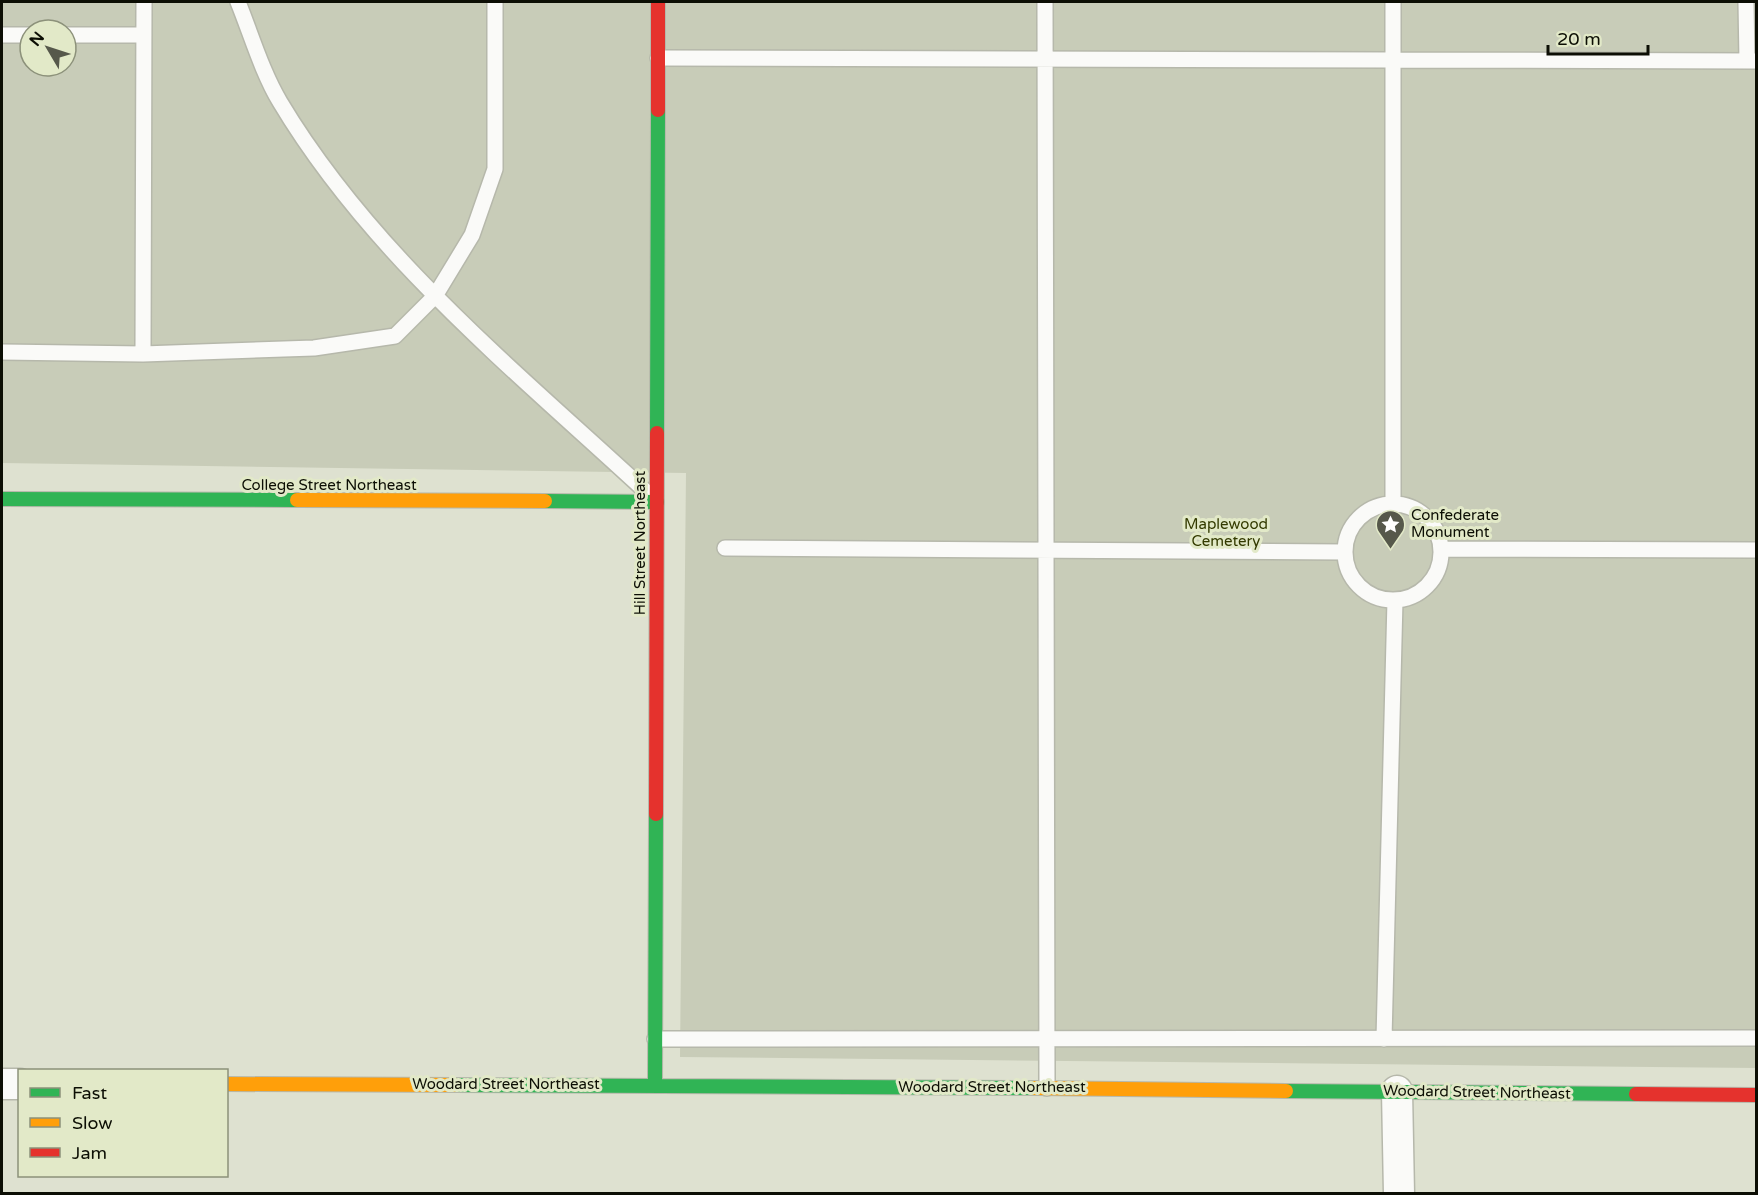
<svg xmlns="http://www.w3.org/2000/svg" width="1758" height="1195" viewBox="0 0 1758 1195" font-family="'Varela Round',sans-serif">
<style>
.green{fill:#c8ccb8;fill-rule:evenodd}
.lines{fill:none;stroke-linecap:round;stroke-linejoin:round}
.lane-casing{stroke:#b6b8ab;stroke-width:18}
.street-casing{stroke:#b6b8ab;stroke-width:33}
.fast-casing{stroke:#b6b8ab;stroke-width:16}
.slow-casing{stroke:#b6b8ab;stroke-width:16}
.jam-casing{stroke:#b6b8ab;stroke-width:16}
.lane{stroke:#fafaf8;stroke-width:15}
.street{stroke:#fafaf8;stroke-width:30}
.fast{stroke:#30b455;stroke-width:14}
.slow{stroke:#ff9f0a;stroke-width:14}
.jam{stroke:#e5322d;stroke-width:14}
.labels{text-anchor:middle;stroke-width:6;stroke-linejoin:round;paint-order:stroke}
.street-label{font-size:15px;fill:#0c0e04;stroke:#e2e9c8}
.poi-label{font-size:15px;fill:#0c0e04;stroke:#e2e9c8;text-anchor:start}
.park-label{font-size:15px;fill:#333a00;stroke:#e2e9c8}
</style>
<rect width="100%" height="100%" fill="#dee1d0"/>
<!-- green -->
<path class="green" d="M2,2H1756V1068L680,1057L686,473L2,463ZM30,30H66V66H30Z"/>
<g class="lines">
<defs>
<path id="lane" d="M238,2C251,34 262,72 280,102C374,259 522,376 654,499
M1045,2L1047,1088
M1746,2L1747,61
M2,35H30
M66,35H144
M658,58L1756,61
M2,352L143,354L314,348L395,336L435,296L472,235L495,169V2
M143,354L144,2
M1345 552a48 48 0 1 1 96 0a48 48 0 1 1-96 0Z
M1393,504V2
M725,548L1345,552
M1441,549L1756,550
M655,1039L1756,1038
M1384,1039L1395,600"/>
<path id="street" d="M2,1084H20
M1397,1091L1399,1194"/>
<path id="fast" d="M657,433L658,110
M2,499L297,500
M545,501L657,502
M454,1085L1034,1088
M655,1085L656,814
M1286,1091L1636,1094"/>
<path id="slow" d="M297,500L545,501
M226,1084L454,1085
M1034,1088L1286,1091"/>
<path id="jam" d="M658,110V2
M656,814L657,433
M1636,1094L1756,1095"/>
</defs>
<!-- lane casing -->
<use href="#lane" class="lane-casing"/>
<!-- street casing -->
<use href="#street" class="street-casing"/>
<!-- fast casing -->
<use href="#fast" class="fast-casing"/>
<!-- slow casing -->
<use href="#slow" class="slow-casing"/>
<!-- jam casing -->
<use href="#jam" class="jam-casing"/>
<!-- lane -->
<use href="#lane" class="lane"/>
<!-- street -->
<use href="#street" class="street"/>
<!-- fast -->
<use href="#fast" class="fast"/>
<!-- slow -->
<use href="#slow" class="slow"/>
<!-- jam -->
<use href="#jam" class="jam"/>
</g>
<!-- icons -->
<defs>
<symbol id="sight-pin" viewBox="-11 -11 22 30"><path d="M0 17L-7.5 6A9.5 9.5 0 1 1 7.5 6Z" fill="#56584b" stroke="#e2e9c8"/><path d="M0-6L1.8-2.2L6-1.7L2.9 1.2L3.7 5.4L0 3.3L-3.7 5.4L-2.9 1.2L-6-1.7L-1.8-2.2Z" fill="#fff"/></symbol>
</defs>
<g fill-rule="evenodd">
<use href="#sight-pin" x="1374" y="508" width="33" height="45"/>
</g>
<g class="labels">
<!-- street labels -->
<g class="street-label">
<text x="329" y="490">College Street Northeast</text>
<text transform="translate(640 543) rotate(-90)" y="5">Hill Street Northeast</text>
<text x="506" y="1089">Woodard Street Northeast</text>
<text x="992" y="1092">Woodard Street Northeast</text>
<text transform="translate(1477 1092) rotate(1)" y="5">Woodard Street Northeast</text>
</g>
<!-- poi labels -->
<g class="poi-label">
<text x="1411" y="520">Confederate<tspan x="1411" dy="17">Monument</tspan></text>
</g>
<!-- park labels -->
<g class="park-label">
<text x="1226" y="529">Maplewood<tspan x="1226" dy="17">Cemetery</tspan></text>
</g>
</g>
<!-- border -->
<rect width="1758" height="1195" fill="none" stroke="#0c0e04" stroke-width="6"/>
<!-- legend -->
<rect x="18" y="1069" width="210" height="108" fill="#e2e9c8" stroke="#8c917a" stroke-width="1.5"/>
<rect x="30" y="1088" width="30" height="9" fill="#30b455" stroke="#8c917a" stroke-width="1.5"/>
<text x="72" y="1099" font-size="18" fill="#0c0e04">Fast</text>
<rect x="30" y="1118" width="30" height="9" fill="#ff9f0a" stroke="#8c917a" stroke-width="1.5"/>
<text x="72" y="1129" font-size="18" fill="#0c0e04">Slow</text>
<rect x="30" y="1148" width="30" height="9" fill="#e5322d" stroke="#8c917a" stroke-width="1.5"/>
<text x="72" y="1159" font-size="18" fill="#0c0e04">Jam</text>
<!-- north arrow -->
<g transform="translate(48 48) rotate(309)"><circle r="28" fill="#e2e9c8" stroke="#8c917a" stroke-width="1.5"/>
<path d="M0-4.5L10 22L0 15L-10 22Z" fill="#56584b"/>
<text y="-9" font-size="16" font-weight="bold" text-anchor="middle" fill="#0c0e04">N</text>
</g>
<!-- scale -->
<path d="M1548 45v9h100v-9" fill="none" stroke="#0c0e04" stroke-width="3"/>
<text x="1557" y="45" font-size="18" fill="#0c0e04" stroke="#e2e9c8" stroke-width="4.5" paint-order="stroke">20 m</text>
</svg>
